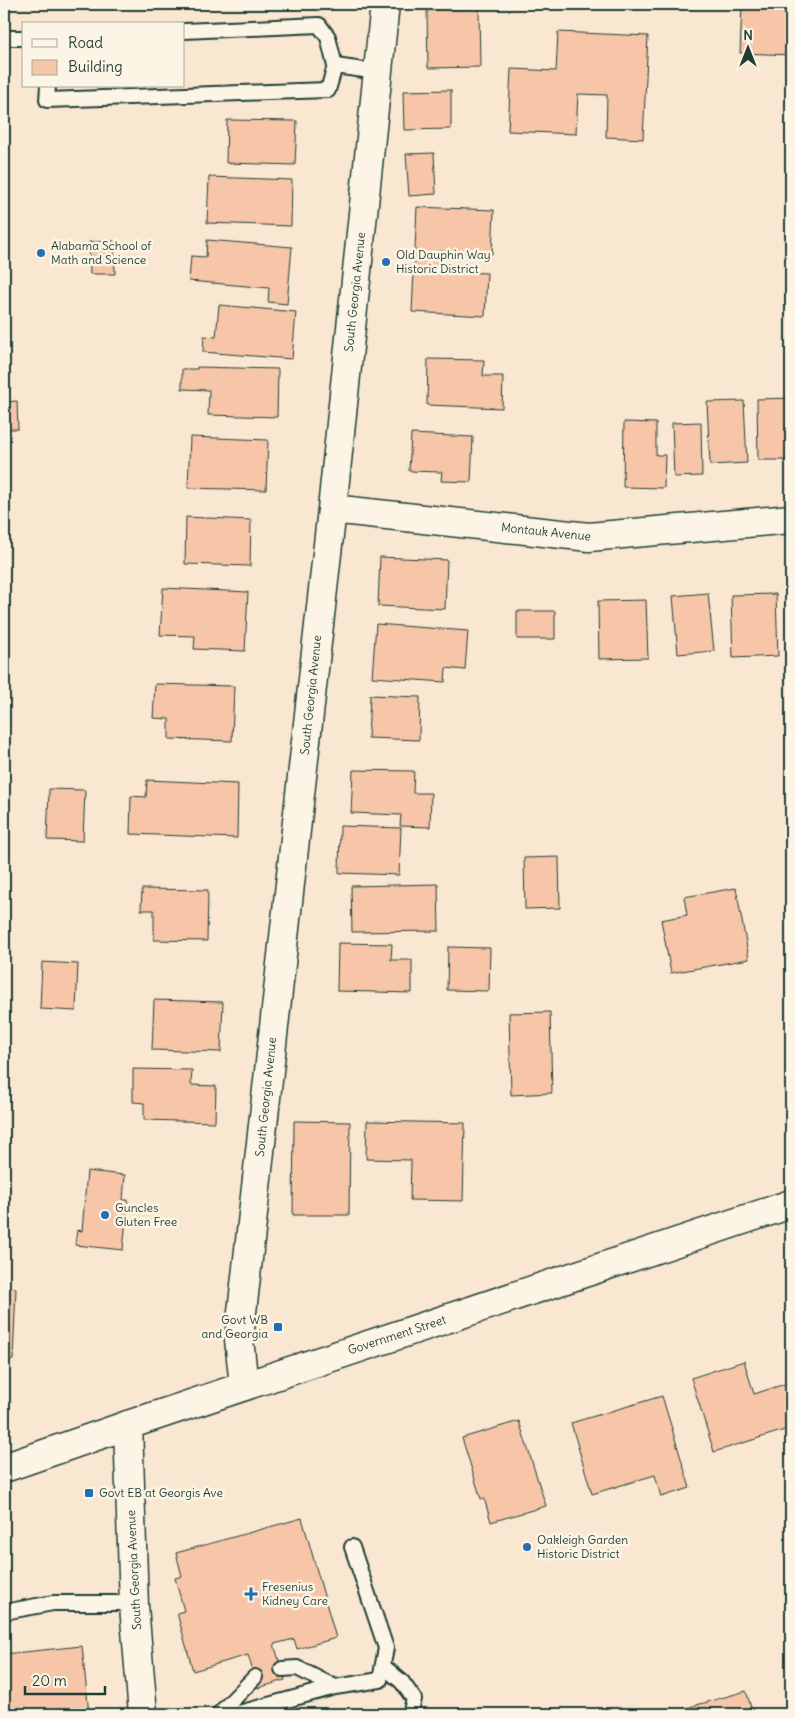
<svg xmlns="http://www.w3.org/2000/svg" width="795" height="1718" viewBox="0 0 795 1718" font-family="Delius,sans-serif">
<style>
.building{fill:#f7c5a7;stroke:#1f3d34}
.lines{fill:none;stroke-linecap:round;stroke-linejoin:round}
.lane-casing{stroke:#1f3d34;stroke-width:18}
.street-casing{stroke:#1f3d34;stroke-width:31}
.primary-casing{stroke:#1f3d34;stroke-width:31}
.lane{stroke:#fcf5e5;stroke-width:14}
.street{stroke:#fcf5e5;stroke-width:28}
.primary{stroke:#fcf5e5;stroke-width:28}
.poi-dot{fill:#1f6fb2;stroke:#fcf5e5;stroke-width:2}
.labels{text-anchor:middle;stroke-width:5;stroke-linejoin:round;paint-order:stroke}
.poi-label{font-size:12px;fill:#1f3d34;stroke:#fcf5e5;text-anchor:start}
.street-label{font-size:12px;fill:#1f3d34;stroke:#fcf5e5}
</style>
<rect width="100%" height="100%" fill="#fae7d2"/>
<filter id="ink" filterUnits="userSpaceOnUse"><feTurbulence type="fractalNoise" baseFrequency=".02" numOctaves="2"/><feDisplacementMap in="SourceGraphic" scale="10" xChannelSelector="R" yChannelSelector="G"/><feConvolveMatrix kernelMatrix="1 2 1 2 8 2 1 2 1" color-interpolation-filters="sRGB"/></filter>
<g filter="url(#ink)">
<!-- building -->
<path class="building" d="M742,4H791V55L740,53Z
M479,8L480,67L428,68L427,10Z
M558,32L648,36L643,139L606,137L607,95L578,94L576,134L508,131L511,69L556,71Z
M451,90V129L404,130L403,91Z
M227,120L297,121L295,165L226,163Z
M434,153L436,194L409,196L406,154Z
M209,177L292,180L291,226L207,223Z
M417,207L494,210L492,254L438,251L437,271L487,273L485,316L412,312Z
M207,240L292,247L287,304L268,302L269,288L189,281L191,256L206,257Z
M114,241L115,274H90L89,242Z
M219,305L296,312L292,359L203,352L204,336L216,337Z
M428,359L484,360L483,376H503L502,408L427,405Z
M197,367L278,369L277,417L208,415L209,390L182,389V369H197Z
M791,398V460H758L757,399Z
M17,401L18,429H4V402Z
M744,401L747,463L710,465L707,402Z
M624,422L656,423V455H665L664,488L623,487Z
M701,422L702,476L674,477L672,423Z
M411,434L473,437L471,482L441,481L442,472L409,471Z
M190,437L268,440L266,490L188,488Z
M186,517L251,520L250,566L185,564Z
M380,557L447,560L445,609L378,606Z
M163,588L248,592L245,651L194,649L195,636L160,635Z
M708,593L714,651L678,654L673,596Z
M776,594L778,656L733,658L731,595Z
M646,600L648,658L599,659L598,601Z
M517,611H555V639H517Z
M376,624L468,631L465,670L446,668L445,682L372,677Z
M155,684L234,686L232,741L169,739V719L153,718Z
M370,695L420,697L419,740L368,738Z
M353,770L414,771L413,793H431L430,827L400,826L401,815L351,813Z
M147,780L238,784L237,838L130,834L131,796L146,797Z
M49,789L85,790L83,841L47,840Z
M340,826L401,828L399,875L339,873Z
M559,857L560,908L525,909L524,858Z
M438,884L439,931L352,932L351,886Z
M736,888L749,959L671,973L661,920L687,915L684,897Z
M142,889L208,890L207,941L154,940V910H141Z
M338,943L392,944L391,960H412V993L337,991Z
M448,947L490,948L489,991L447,990Z
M42,962L78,964L76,1011L40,1009Z
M154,1000L223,1002L221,1052L152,1050Z
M550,1012L552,1093L511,1095L509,1013Z
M133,1069L192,1070L191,1085L216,1086L215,1122L144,1120V1103L133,1102Z
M294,1121L350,1122L349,1215H293Z
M367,1121L465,1123L463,1201L410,1200L411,1160L366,1159Z
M87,1171L125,1175L123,1200H128L123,1250L75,1245L77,1230L82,1231Z
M4,1287L16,1288L13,1360H4Z
M744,1361L754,1394L791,1382V1428L714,1452L691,1378Z
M662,1396L690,1488L661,1497L655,1475L592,1494L571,1423Z
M519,1421L546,1506L491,1522L484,1498L481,1499L462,1438Z
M302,1518L336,1638L297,1649L294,1639L274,1644L285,1680L258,1688L248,1655L193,1671L177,1613L184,1611L175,1578L182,1576L176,1553Z
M82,1646L89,1714H4V1654Z
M746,1691L753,1714H665Z"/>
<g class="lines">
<defs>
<path id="lane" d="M4,38H24
M335,66L378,72
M48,86L47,100L328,90L335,66L328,37L319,25L184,31
M4,1612L53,1603H134
M383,1666L402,1682L414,1699L410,1714
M282,1669L297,1668L335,1687
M219,1714L255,1677
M235,1714L335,1687L380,1680L386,1648L352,1547"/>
<path id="street" d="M332,509L589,537L791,519
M244,1386L239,1339L332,509L385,4
M128,1425L134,1606L143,1714"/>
<path id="primary" d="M4,1468L128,1425L791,1204"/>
</defs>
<!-- lane casing -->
<use href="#lane" class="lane-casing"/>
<!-- street casing -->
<use href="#street" class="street-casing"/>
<!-- primary casing -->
<use href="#primary" class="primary-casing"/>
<!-- lane -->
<use href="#lane" class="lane"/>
<!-- street -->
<use href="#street" class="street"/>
<!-- primary -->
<use href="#primary" class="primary"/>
</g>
</g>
<!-- markers -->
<g class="poi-dot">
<circle cx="41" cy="253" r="5"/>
<circle cx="386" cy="262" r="5"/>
<circle cx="105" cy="1215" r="5"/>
<rect x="273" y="1322" width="10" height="10" rx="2.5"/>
<rect x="84" y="1488" width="10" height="10" rx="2.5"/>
<circle cx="527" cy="1547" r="5"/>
<path d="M248.5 1586.5h5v5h5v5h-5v5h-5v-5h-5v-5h5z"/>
</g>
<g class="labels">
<!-- poi labels -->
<g class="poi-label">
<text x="51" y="250">Alabama School of<tspan x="51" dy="14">Math and Science</tspan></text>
<text x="396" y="259">Old Dauphin Way<tspan x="396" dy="14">Historic District</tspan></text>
<text x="115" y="1212">Guncles<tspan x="115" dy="14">Gluten Free</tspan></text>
<text x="268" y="1324" text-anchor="end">Govt WB<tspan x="268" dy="14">and Georgia</tspan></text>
<text x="99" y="1497">Govt EB at Georgis Ave</text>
<text x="537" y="1544">Oakleigh Garden<tspan x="537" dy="14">Historic District</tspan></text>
<text x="262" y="1591">Fresenius<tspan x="262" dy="14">Kidney Care</tspan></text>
</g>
<!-- street labels -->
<g class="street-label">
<text transform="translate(355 292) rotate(-84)" y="4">South Georgia Avenue</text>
<text transform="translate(546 532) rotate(6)" y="4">Montauk Avenue</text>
<text transform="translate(311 695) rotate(-84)" y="4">South Georgia Avenue</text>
<text transform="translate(266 1097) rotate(-84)" y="4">South Georgia Avenue</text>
<text transform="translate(397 1335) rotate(-18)" y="4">Government Street</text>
<text transform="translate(134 1570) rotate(-93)" y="4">South Georgia Avenue</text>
</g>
</g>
<!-- margin -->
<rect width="795" height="1718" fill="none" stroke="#fcf5e5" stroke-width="20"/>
<rect x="10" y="10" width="775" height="1698" fill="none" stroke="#1f3d34" stroke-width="2" filter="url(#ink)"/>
<!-- legend -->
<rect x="22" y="22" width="162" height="65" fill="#fcf5e5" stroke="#a4ab9e"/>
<rect x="32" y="39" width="25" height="8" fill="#fcf5e5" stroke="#a4ab9e"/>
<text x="68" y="48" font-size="15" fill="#1f3d34">Road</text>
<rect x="32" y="60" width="25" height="15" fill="#f7c5a7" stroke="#a4ab9e"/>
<text x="68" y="72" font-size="15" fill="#1f3d34">Building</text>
<!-- north arrow -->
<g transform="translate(748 48)" stroke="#fcf5e5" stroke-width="4" paint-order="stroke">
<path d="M0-4L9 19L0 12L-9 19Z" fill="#1f3d34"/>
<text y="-8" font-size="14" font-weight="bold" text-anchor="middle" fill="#1f3d34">N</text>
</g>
<!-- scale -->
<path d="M25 1686v8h80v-8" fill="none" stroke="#1f3d34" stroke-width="2.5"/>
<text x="32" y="1686" font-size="15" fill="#1f3d34" stroke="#fcf5e5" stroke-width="4" paint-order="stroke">20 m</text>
</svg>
